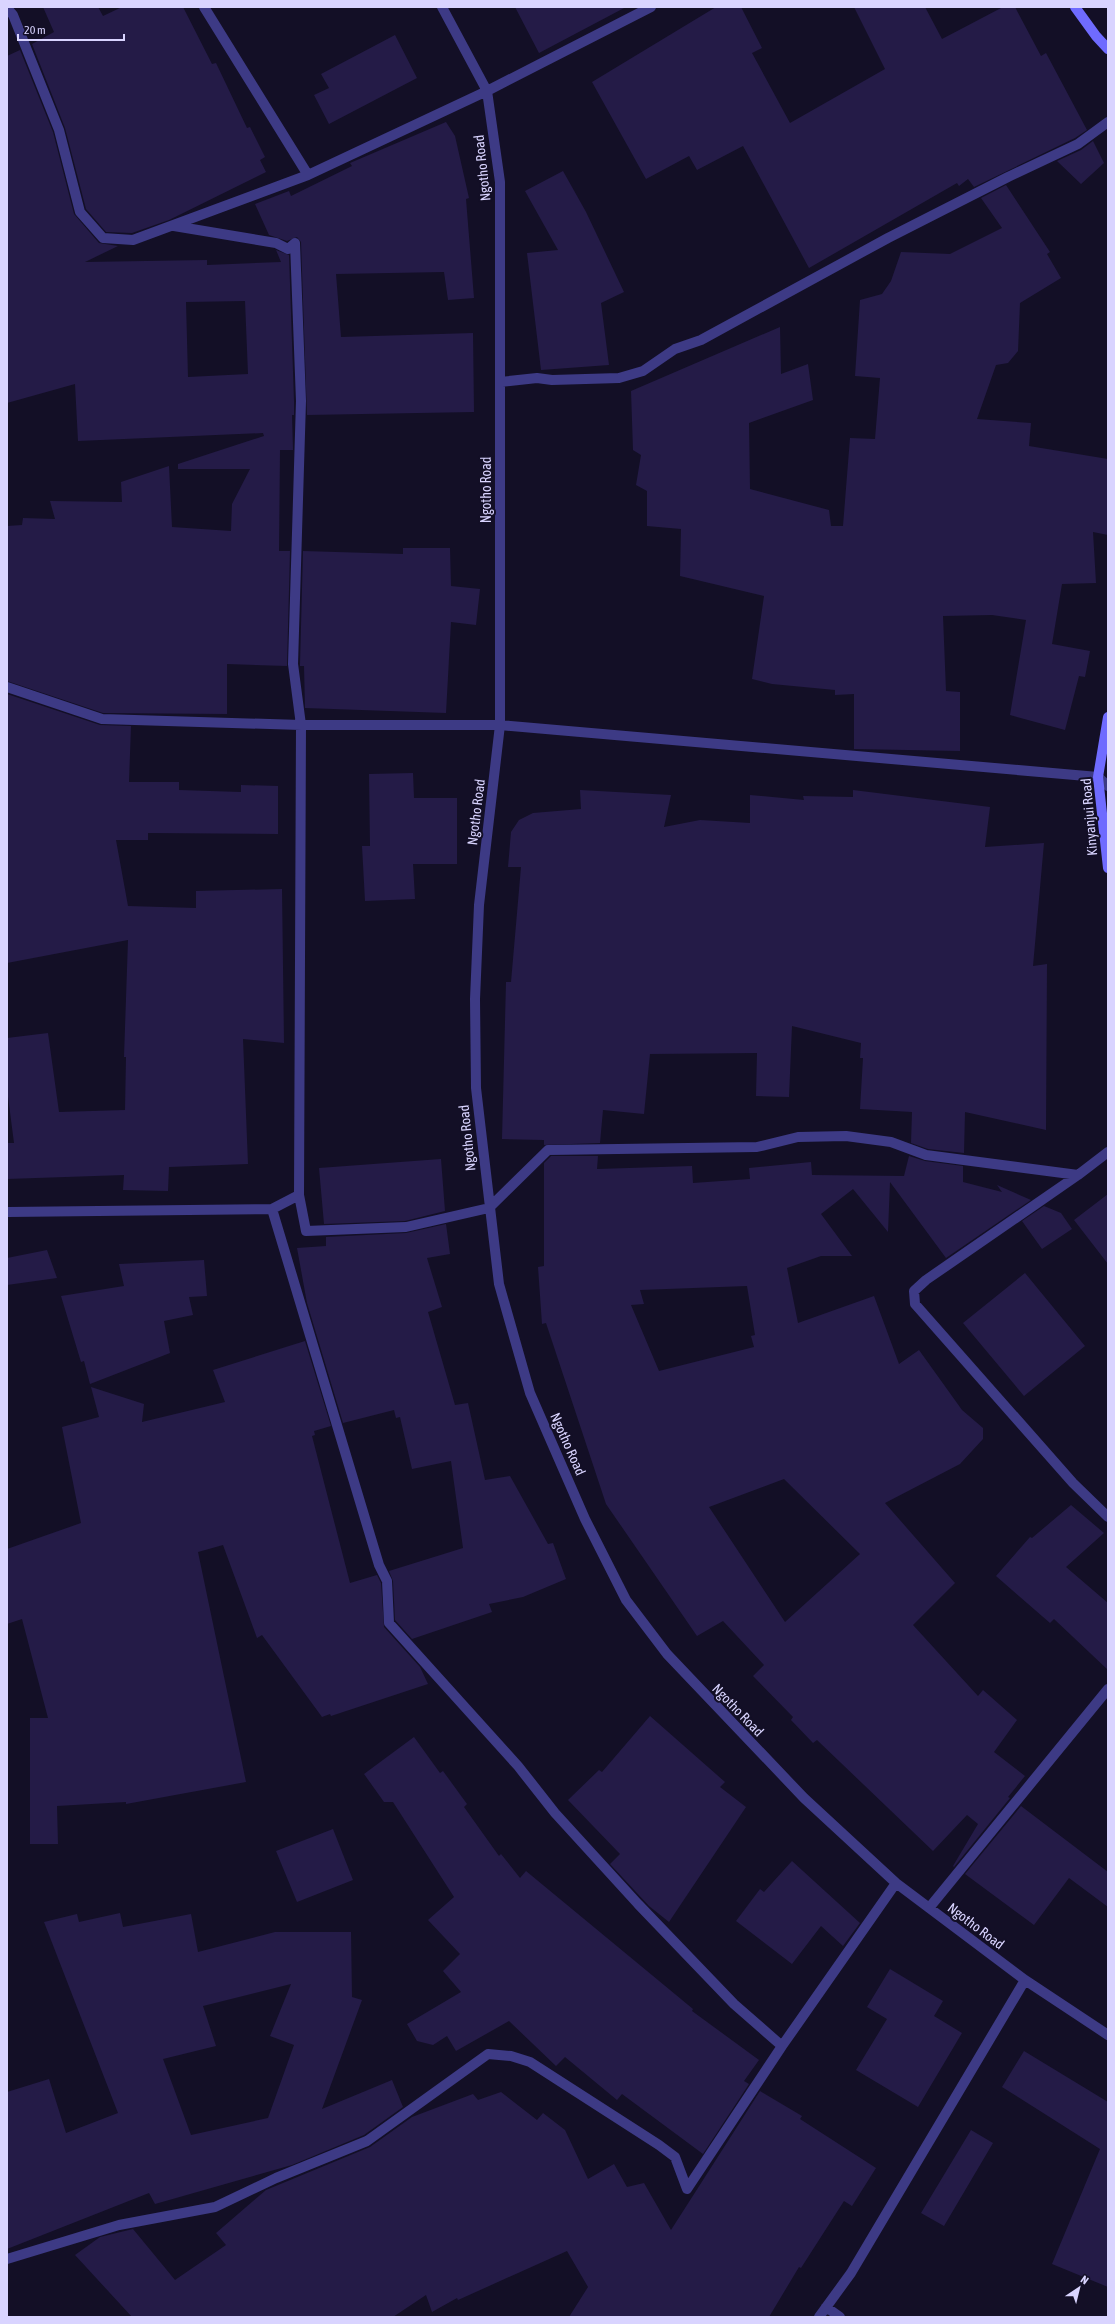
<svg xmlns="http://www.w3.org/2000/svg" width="1115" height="2324" viewBox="0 0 1115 2324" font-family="'Asap Condensed',sans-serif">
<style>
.building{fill:#241b47;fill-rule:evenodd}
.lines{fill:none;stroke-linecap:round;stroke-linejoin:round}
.lane{stroke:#3d3a85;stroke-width:10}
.street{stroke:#3d3a85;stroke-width:10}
.secondary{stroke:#6f6bff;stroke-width:10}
.labels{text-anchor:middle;stroke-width:4;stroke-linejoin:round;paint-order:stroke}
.street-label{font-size:14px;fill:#d9d4ff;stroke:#130f26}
</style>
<rect width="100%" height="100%" fill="#130f26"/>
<!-- building -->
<path class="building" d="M43,7H98L103,16L122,7H183L212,64L216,63L247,128L250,127L265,157L260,160L266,172L169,220L132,233L106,232L86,209L65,128L32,44L54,32Z
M515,7H626L539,53Z
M716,7H741L762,48L752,53L790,123L885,69L854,7H925L942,39L1003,7H1015L1041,56L1046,53L1087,130L1075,138L974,187L968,179L959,186L957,183L809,268L743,146L697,170L689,156L646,179L592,82Z
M395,35L417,78L329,124L314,95L329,88L321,74Z
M20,50L53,132L74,214L99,243L118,246L85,262L207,260V265L281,262L276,250L289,255L294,401V415H292L293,450H280L279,551H290L287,666L227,664V714L103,713L7,681V526L22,525L23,518L55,519L50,501L122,502L121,482L169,466L172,527L231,531L232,504L250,469H178V464L264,436L263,433L78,441L75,384L7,403V56ZM245,301L248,374L188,377L186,302Z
M446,122L455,136L469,198L466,199L474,298L448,300L444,272L336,274L341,337L473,333L474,412L307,415L301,242L297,237L287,241L269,235L255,204L289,191L291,196L352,166L350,163Z
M1093,141L1104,163L1081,184L1057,161L1081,150Z
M563,171L586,212L624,292L601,303L609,365L541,370L527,253L558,250L525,191Z
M1006,185L1050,252L1047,254L1061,278L1020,303L1018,351L1008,363L996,365L977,419L1031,423L1029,446L1108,459V535L1093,532L1096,583L1062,584L1052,644L1090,651L1085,677L1079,676L1065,730L1010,715L1026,620L992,615L943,616L946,691L960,692V751L854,749V694L835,695V690L772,684L752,679L764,596L680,576L681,529L647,526V491L636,485L641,455L633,450L631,391L780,327L781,374L808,364L813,400L749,423L750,489L829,510L831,526H843L850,438L875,439L880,378L855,376L860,300L882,294L891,281L901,252L950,254L1002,228L981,198Z
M403,548H450L451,586L480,589L476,625L451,622L446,713L305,708L304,666H300V664L303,551L403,554Z
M7,694L100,725L131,726L129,782H179V790L241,792V785L278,786V834L148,833V840H116L128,906L196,908V891L282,889L284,1043L243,1039L248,1164L169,1167L168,1191L123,1190L124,1175L7,1179V1143H14L7,1089V1038L48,1033L59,1112L125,1110L126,1057H124L128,940L7,963Z
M413,773L414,798H457V864H413L415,899L365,901L362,846H370L369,774Z
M580,790L671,795L664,827L700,820L750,823V795L804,800L803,796L853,797V790L990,807L985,847L1044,843L1033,966L1047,964L1046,1130L965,1112L964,1153L928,1149L911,1143L912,1112L860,1109L863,1058H860L861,1043L792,1026L789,1097L756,1096L757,1053L650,1054L644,1114L603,1110L600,1143L544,1145V1140L502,1139L506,982H511L521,867H508L511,832L519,820L533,813L581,809Z
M551,1156H598L597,1169L692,1166L693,1183L750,1179L749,1168L811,1162L812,1175L904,1176L909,1156L925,1161L963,1166V1182L1002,1192L997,1185L1031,1200L946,1258L890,1182L888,1232L853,1189L821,1214L852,1256H821L787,1268L798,1323L874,1296L899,1364L919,1350L962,1410L983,1428V1439L960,1464L885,1503L955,1583L913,1625L978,1696L983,1690L1017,1720L994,1752L1025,1776L1008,1797L1010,1798L954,1867L953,1866L978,1824L967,1815L933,1851L817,1740L813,1743L791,1720L793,1717L753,1676L764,1665L723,1621L697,1636L606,1504L546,1323L542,1324L538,1267L544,1266V1163ZM747,1286L755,1335L751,1336L754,1347L659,1371L631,1305L644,1304L640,1290ZM784,1479L860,1554L785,1622L709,1507Z
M441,1159L445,1211L405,1221L324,1224L319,1168Z
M1108,1194V1264L1074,1220Z
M1044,1206L1061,1213L1072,1229L1042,1249L1022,1221Z
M446,1224L450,1254L427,1258L442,1307L428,1312L455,1405L468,1403L485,1480L510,1476L548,1544L553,1543L566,1579L523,1597L489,1604L492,1612L412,1639L395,1620L393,1581L389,1571L463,1548L451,1461L412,1469L400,1417L396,1418L394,1410L343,1423L307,1303L297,1248L326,1246V1237L406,1233Z
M47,1250L57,1278L7,1285V1258Z
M204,1260L207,1296L189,1297L193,1315L164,1321L170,1353L90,1384L84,1361L81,1362L61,1296L124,1286L119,1264Z
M1025,1273L1085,1346L1024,1396L963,1323Z
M305,1341L331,1426L314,1431L315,1435L312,1436L350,1583L377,1575L381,1583L384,1627L420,1667L428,1684L331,1716L330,1714L322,1717L262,1635L257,1638L223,1545L198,1552L246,1782L126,1804V1802L57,1806L58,1844H30V1718H48L22,1619L7,1624V1549L81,1523L62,1427L99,1417L91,1387L144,1404L142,1422L225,1402L213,1370Z
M1071,1505L1104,1533L1066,1567L1108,1603V1670L1054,1619L1050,1623L996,1576L1030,1537L1032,1538Z
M650,1716L725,1782L720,1787L746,1807L669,1922L649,1906L610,1864L620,1854L568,1800L599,1770L602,1772Z
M414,1737L440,1773L443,1771L467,1804L464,1807L499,1856L501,1854L520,1878L526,1871L693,2009L692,2011L759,2060L744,2081L749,2084L703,2154L622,2094L617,2100L565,2057L556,2066L509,2021L456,2051L447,2036L433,2045L417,2041L407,2024L461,1992L443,1971L460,1954L428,1920L454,1897L393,1802H384L364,1774Z
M1021,1806L1108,1872V1907L1069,1878L1034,1925L965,1874Z
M333,1829L353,1880L297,1902L276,1851Z
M792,1861L860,1923L843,1946L821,1926L792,1964L736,1921L760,1889L764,1892Z
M120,1913L123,1927L191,1914L198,1952L275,1932H351L352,1997L362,2000L322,2109L392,2080L403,2107L364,2135L292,2165L155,2204L149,2193L7,2249V2092L49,2079L66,2133L118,2113L44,1922L77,1914L79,1922ZM291,1984L270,2036L294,2045L268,2118L191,2135L163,2059L216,2046L203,2006Z
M890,1969L943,2001L934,2016L962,2033L918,2107L856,2070L887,2019L867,2007Z
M1024,2051L1108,2102V2287L1052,2264L1100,2149L1002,2087Z
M760,2091L802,2116L800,2119L876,2168L852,2206L844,2201L801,2268L799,2267L769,2317H569L588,2287L567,2251L458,2300L457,2298L432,2312L426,2295L393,2317H132L75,2255L100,2237L133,2229L175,2280L226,2245L216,2233L266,2190L370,2147L412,2117L473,2094L478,2100L501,2092L537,2120L543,2113L565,2130L588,2179L614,2164L627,2187L644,2183L671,2230Z
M971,2130L993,2143L944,2226L921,2213Z"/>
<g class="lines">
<!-- lane -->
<path class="lane" d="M1098,777L1108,786"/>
<!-- street -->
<path class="street" d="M204,7L308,175
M442,7L487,91L500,182V725L479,905L475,999L476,1088L499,1284L530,1393L585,1519L626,1600L667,1654L804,1798L896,1883L1025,1980L1108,2035
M7,8L13,15L59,130L80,212L103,238L133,240L308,175L487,91L651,7
M174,226L276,243L288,249L295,243L301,401L293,664L301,725L299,1195
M500,382L537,378L552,380L619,378L643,371L675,349L701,340L888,238L1008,177L1078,144L1108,122
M7,687L102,719L301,725H500L1098,777
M1108,1152L1078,1175L926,1280L914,1291L915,1304L1073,1483L1108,1517
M8,1212L272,1209
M929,1908L1108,1689
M782,2046L734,2004L638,1904L555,1813L518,1766L389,1623L387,1581L379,1565L272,1209L299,1195L306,1231L406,1227L489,1208L548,1150L757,1147L798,1137L846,1136L891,1142L926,1155L1078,1175
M7,2259L119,2225L215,2207L276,2178L367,2141L488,2054L511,2056L530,2062L659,2145L675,2157L687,2189L782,2046L896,1883
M826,2307L840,2317
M819,2317L851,2273L1025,1980"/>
<!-- secondary -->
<path class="secondary" d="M1075,7L1096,36L1108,49
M1108,717L1098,777L1108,868"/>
</g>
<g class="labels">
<!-- street labels -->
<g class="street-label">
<text transform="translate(482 168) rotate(-96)" y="5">Ngotho Road</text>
<text transform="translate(486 490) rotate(-90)" y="5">Ngotho Road</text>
<text transform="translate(476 812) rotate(-83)" y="5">Ngotho Road</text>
<text transform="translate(1089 817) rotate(-95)" y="5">Kinyanjui Road</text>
<text transform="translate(467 1138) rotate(-96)" y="5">Ngotho Road</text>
<text transform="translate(568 1444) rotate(66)" y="5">Ngotho Road</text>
<text transform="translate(738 1710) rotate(46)" y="5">Ngotho Road</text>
<text transform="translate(976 1926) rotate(37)" y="5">Ngotho Road</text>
</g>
</g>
<!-- border -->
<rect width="1115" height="2324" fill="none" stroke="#d9d4ff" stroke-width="16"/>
<!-- north arrow -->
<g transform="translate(1079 2288) rotate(35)" stroke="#130f26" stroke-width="3" paint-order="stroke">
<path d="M0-3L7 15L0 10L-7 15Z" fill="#d9d4ff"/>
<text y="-6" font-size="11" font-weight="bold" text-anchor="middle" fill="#d9d4ff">N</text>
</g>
<!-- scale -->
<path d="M18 34v6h106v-6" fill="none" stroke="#d9d4ff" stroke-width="2"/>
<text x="24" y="34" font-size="12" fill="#d9d4ff" stroke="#130f26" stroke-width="3" paint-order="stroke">20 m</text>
</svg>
